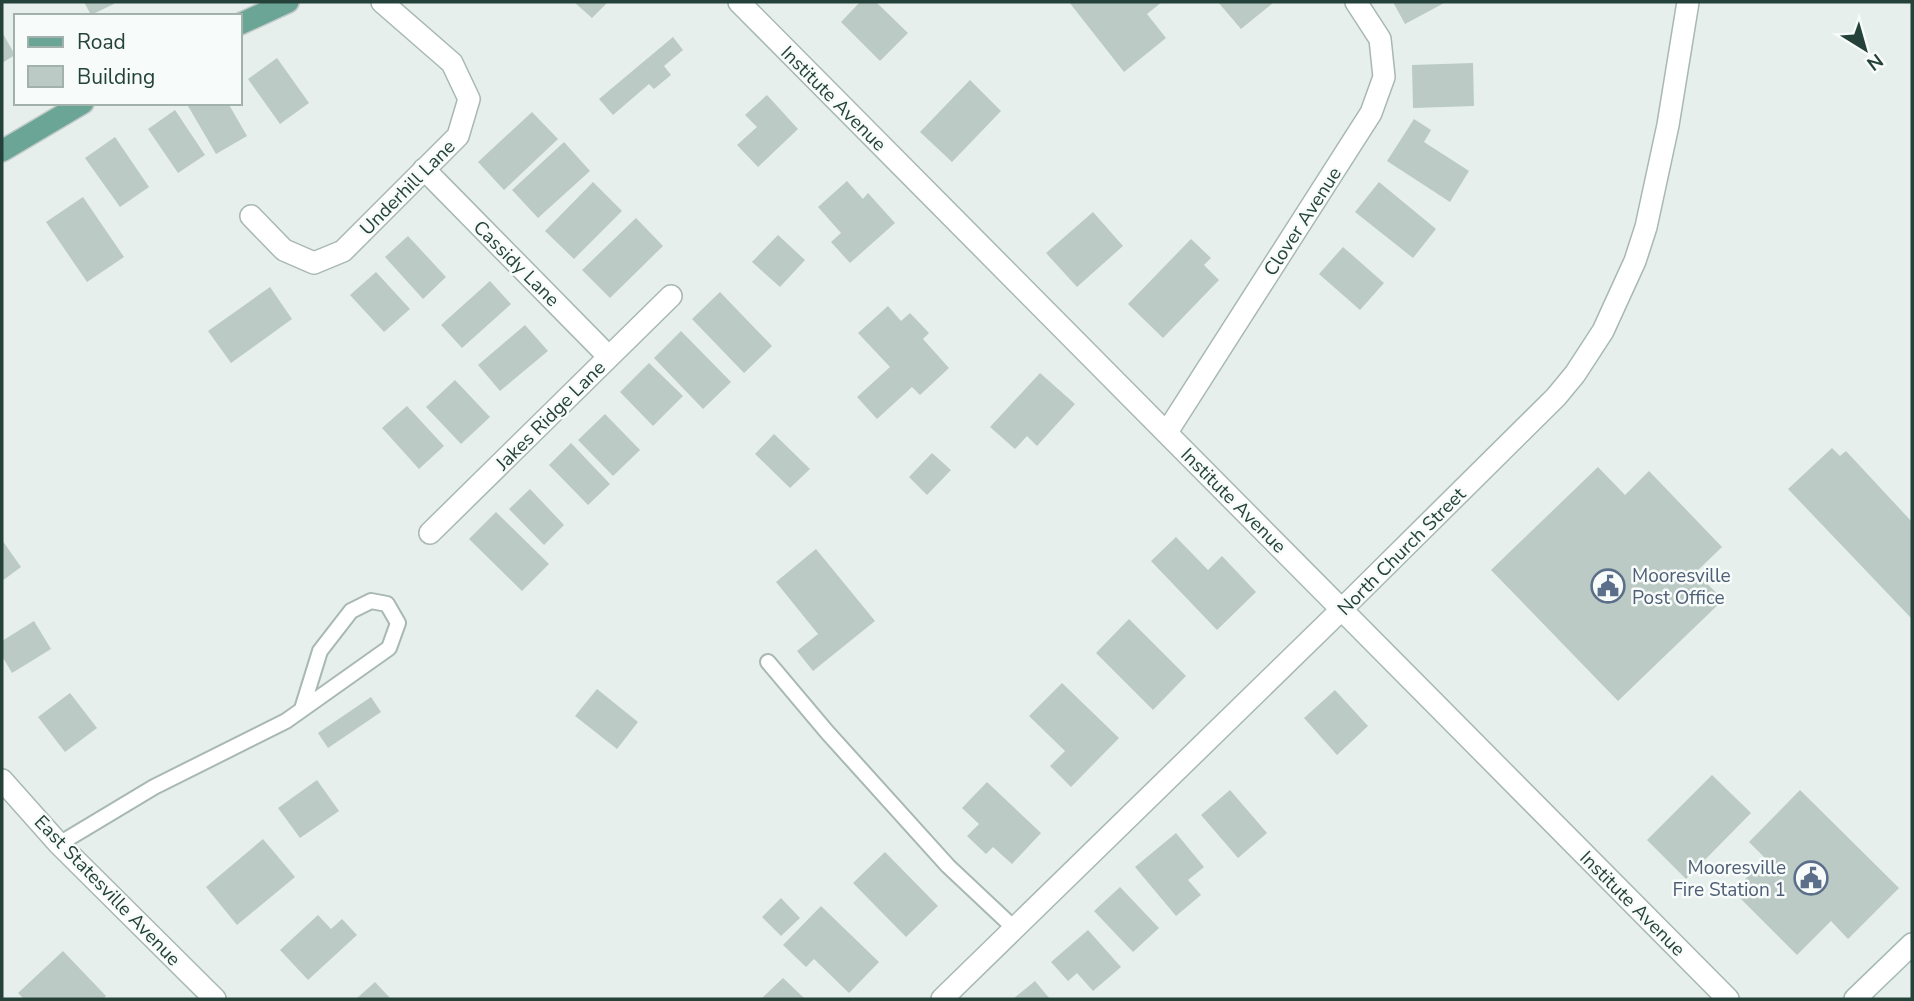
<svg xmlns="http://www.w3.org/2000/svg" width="1914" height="1001" viewBox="0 0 1914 1001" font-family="'Nunito Sans',sans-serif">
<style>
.building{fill:#bbcac4}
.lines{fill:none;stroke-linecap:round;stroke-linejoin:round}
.service-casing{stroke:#a8b8b2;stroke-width:18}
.minor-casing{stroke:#a8b8b2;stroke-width:24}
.tertiary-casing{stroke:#a8b8b2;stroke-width:24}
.secondary-casing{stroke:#a4bbb3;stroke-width:24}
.primary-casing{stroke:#c2cac8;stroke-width:24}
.service{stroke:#fff;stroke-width:14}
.minor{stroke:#fff;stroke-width:21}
.tertiary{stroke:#fff;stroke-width:21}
.secondary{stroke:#fff;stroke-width:21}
.primary{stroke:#6aa596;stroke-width:21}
.labels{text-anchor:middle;stroke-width:5;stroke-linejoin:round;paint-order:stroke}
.street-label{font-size:19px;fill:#24423a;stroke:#f7fbf9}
.service-label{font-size:19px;fill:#4e5e75;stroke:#f7fbf9;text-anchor:start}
</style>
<rect width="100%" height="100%" fill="#e6efeb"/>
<!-- building -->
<path class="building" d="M84,2H118L91,15Z
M574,2H608L592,18Z
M860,2H876L908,33L880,61L841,22Z
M1069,2H1162L1147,14L1166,38L1124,72Z
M1218,2H1274L1241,29Z
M1393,2H1446L1405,24Z
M2,32L15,55L2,63Z
M673,37L683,50L664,66L671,75L654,89L649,84L613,115L599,99Z
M277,58L309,103L280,124L248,79Z
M1473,63L1474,106L1413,108L1412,65Z
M970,80L1001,111L952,162L920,132Z
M767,95L798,129L758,167L737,145L757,127L745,115Z
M191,103H228L247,136L216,154L188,106Z
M175,110L205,155L178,173L148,129Z
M532,112L558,139L504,190L478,162Z
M1414,119L1431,130L1424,142L1469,171L1450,202L1387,161Z
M115,137L149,187L120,207L85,158Z
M564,142L590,171L538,218L512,190Z
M847,181L863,199L868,193L895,223L850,263L831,242L841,233L818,207Z
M593,182L622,211L574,259L545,231Z
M1379,182L1436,229L1413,258L1355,212Z
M83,197L124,257L87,282L46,222Z
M1093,212L1123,246L1077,287L1046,253Z
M636,218L663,246L610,298L582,270Z
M778,235L805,260L780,287L752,262Z
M408,236L446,277L423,299L385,257Z
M1191,239L1211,258L1204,265L1219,280L1163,338L1128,304Z
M1343,247L1384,283L1360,310L1319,274Z
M376,272L410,309L384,332L350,295Z
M490,281L511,304L462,348L441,325Z
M270,287L292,319L231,363L208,331Z
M720,292L772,346L744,373L692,319Z
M888,306L901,321L910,313L929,333L923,339L949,368L920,395L912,387L877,419L857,397L890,367L858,333Z
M525,325L548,351L500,391L478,365Z
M681,331L731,382L703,409L654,358Z
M649,363L683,396L653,426L620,392Z
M1040,373L1075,404L1037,446L1027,436L1015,449L990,427Z
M455,380L490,417L461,444L426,407Z
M407,406L444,446L419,469L382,428Z
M605,414L640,450L613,476L578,440Z
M774,434L810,469L790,488L755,454Z
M571,443L610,484L588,505L549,465Z
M1832,448L1840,456L1846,451L1912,522V619L1788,489Z
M932,453L951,470L927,495L909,477Z
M1598,467L1625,495L1649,471L1722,547L1696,572L1723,600L1618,701L1491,570Z
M530,489L564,525L544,545L509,509Z
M496,512L549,564L522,591L469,539Z
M1176,537L1208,570L1222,556L1256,592L1217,630L1151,561Z
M2,540L21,567L2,581Z
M816,549L875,621L813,671L797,651L818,634L776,582Z
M1129,619L1186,676L1153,710L1096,653Z
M34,621L51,649L12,673L2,656V641Z
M1062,683L1119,738L1071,787L1050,766L1065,751L1029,716Z
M597,689L638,722L617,749L575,716Z
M1335,690L1368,726L1337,755L1304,718Z
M70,693L97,728L65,752L38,717Z
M371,697L381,712L328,748L318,733Z
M1712,775L1751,813L1686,879L1647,840Z
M317,780L339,811L300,838L278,808Z
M987,782L1041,833L1012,864L993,847L986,854L967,836L979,824L962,808Z
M1230,790L1267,833L1238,858L1201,815Z
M1800,790L1899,888L1848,939L1831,921L1797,955L1733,891L1766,859L1749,842Z
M1176,833L1204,867L1188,880L1201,895L1176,916L1135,867Z
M263,839L295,877L237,925L206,887Z
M885,852L938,906L906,937L853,883Z
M1120,887L1159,928L1133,952L1094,911Z
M781,898L800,918L781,936L762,917Z
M821,906L879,962L849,993L814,959L806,967L783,945Z
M318,915L331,929L342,919L357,935L308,980L280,950Z
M1088,930L1121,967L1093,991L1077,973L1068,981L1051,962Z
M63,951L106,996L103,999H24L18,993Z
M783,978L805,999H761Z
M1035,981L1050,999H1013Z
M375,982L391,999H356Z"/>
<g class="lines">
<defs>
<path id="service" d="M768,662L827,732L948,866L1015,929
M59,844L154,787L286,721L389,648L398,623L387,604L371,601L351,611L320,651L302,709"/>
<path id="minor" d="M739,2L1728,999
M424,169L609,357
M251,216L284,250L314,263L343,251L458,136L469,99L452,63L382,2
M1167,432L1371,113L1384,77L1380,39L1356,2
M430,533L671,296
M942,999L1342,609L1556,397L1575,374L1603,331L1635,261L1646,227L1668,125L1688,2"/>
<path id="tertiary" d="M2,780L59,844L215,999"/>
<path id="secondary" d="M1855,999L1912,944"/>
<path id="primary" d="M240,24L288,2
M2,151L83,103"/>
</defs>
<!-- service casing -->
<use href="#service" class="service-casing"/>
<!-- minor casing -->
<use href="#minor" class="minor-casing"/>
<!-- tertiary casing -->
<use href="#tertiary" class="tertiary-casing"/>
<!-- secondary casing -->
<use href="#secondary" class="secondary-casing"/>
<!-- primary casing -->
<use href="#primary" class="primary-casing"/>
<!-- service -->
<use href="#service" class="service"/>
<!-- minor -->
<use href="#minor" class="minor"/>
<!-- tertiary -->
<use href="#tertiary" class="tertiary"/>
<!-- secondary -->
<use href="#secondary" class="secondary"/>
<!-- primary -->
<use href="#primary" class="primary"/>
</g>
<!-- icons -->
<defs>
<symbol id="civic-ring" viewBox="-11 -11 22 22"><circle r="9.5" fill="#f7fbf9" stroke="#5c6f8a" stroke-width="1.5"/><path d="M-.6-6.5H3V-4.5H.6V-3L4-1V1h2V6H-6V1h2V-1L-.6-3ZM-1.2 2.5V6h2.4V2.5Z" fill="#5c6f8a"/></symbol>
</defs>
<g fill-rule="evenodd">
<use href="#civic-ring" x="1589" y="567" width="38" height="38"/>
<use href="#civic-ring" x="1792" y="859" width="38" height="38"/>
</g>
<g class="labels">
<!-- street labels -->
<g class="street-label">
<text transform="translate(834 98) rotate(45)" y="7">Institute Avenue</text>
<text transform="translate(407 187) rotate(-45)" y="7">Underhill Lane</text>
<text transform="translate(1302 221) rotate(-57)" y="7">Clover Avenue</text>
<text transform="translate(517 263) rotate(45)" y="7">Cassidy Lane</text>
<text transform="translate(550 415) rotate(-45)" y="7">Jakes Ridge Lane</text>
<text transform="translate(1234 500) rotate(45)" y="7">Institute Avenue</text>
<text transform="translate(1401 551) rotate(-45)" y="7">North Church Street</text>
<text transform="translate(108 890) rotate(46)" y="7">East Statesville Avenue</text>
<text transform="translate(1633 903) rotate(45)" y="7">Institute Avenue</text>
</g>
<!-- service labels -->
<g class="service-label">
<text x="1632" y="582">Mooresville<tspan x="1632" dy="22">Post Office</tspan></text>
<text x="1786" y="874" text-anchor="end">Mooresville<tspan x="1786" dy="22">Fire Station 1</tspan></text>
</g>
</g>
<!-- border -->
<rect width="1914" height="1001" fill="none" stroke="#24423a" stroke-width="7"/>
<!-- legend -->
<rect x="14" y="14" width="228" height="91" fill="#f7fbf9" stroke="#a3b1ad" stroke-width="2"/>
<rect x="28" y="37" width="35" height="10" fill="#6aa596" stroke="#a3b1ad" stroke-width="2"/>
<text x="77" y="49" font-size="21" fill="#24423a">Road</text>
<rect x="28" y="66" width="35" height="21" fill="#bbcac4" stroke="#a3b1ad" stroke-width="2"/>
<text x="77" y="84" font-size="21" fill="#24423a">Building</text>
<!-- north arrow -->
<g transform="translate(1865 49) rotate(143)" stroke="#f7fbf9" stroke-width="5" paint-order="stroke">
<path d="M0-5L12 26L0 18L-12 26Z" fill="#24423a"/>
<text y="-10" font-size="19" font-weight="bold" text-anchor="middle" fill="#24423a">N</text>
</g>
</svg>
